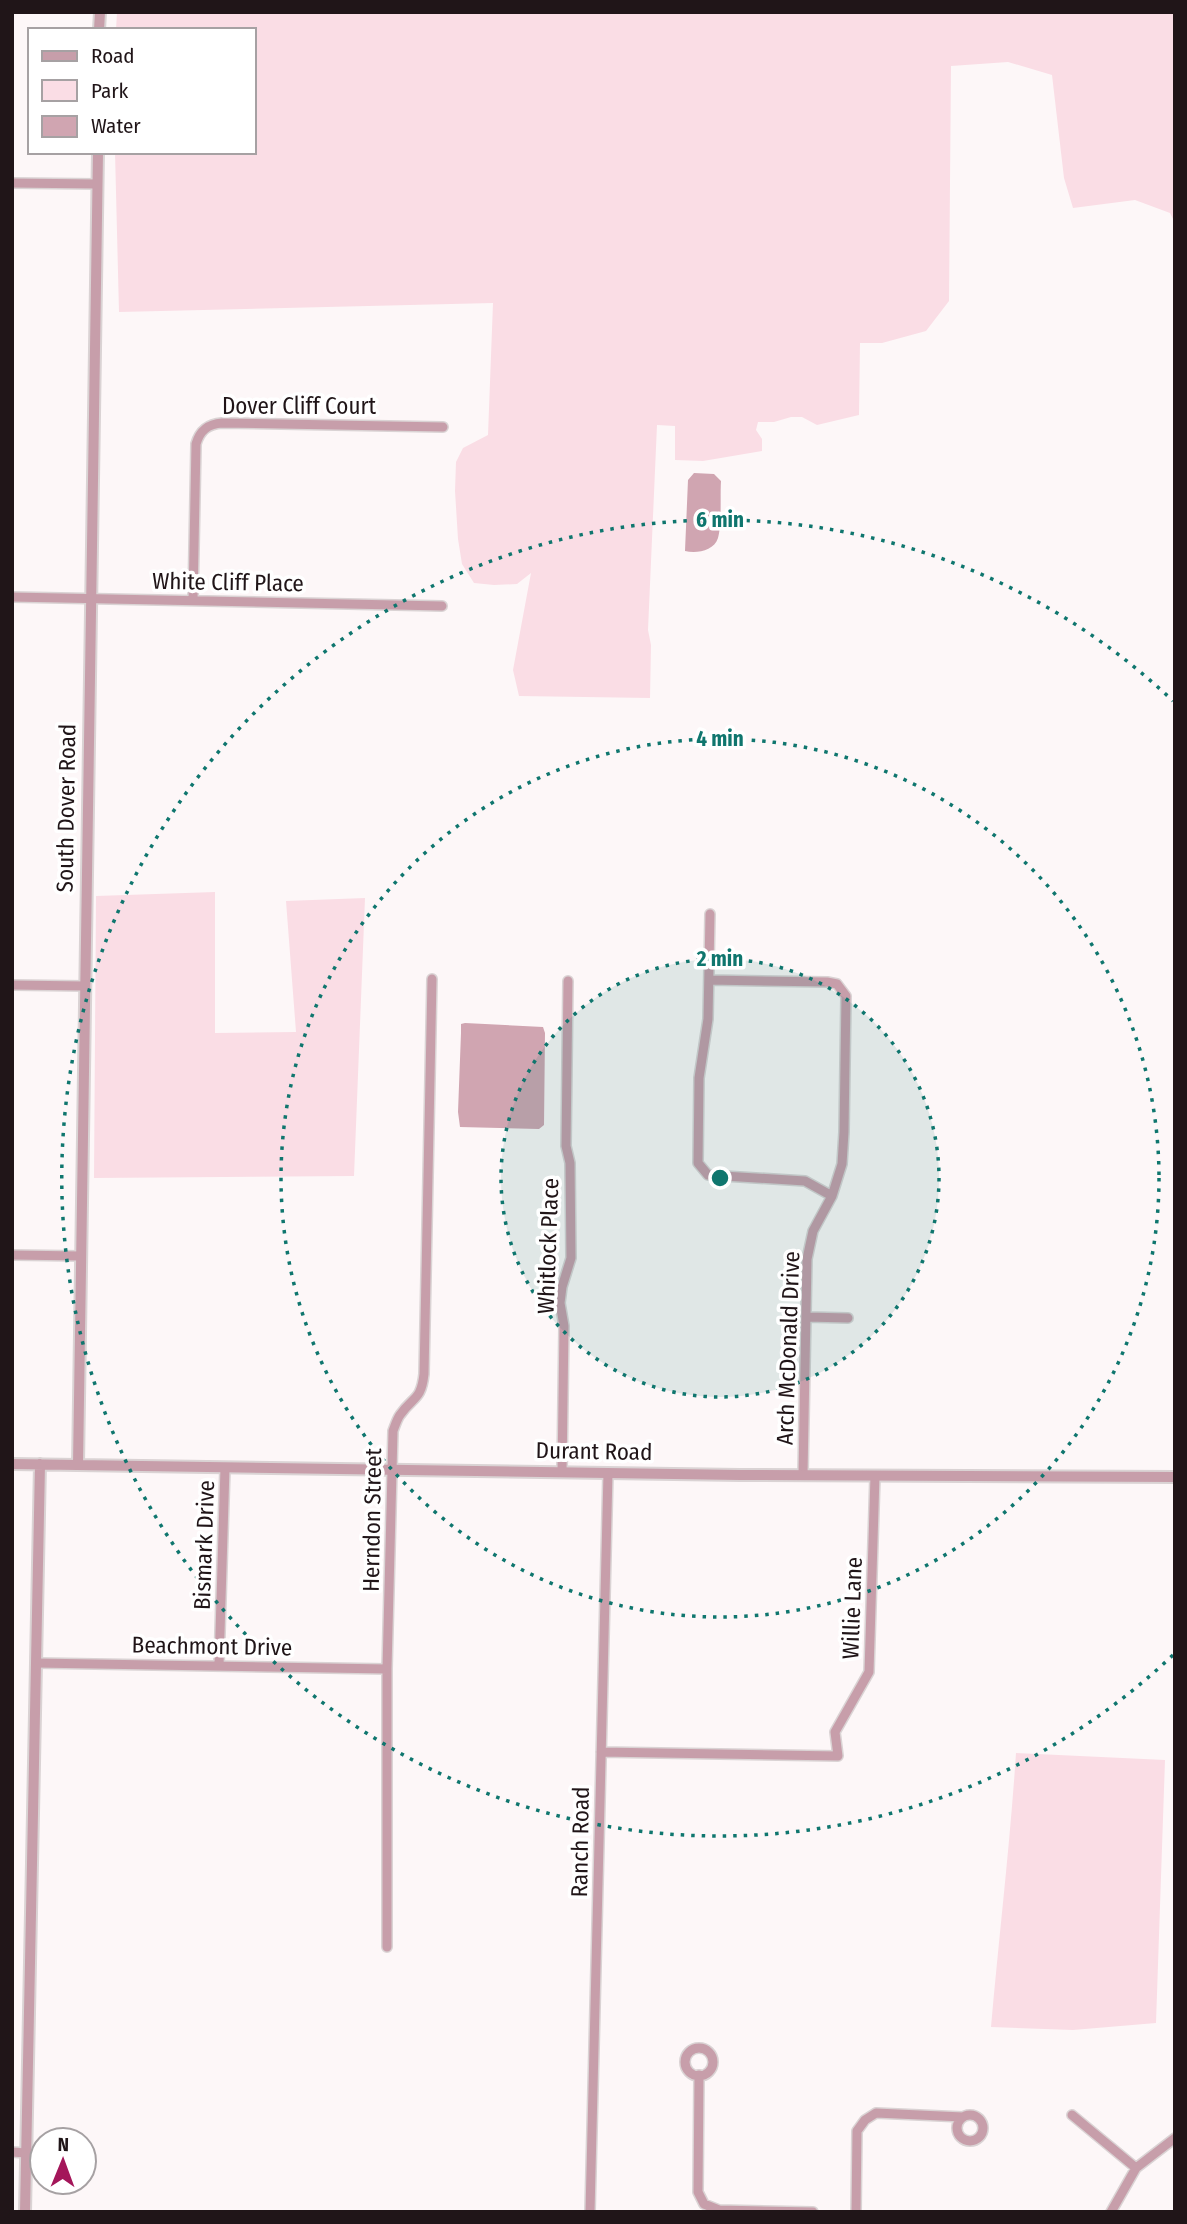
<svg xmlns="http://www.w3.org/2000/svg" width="1187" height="2224" viewBox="0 0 1187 2224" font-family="'Fira Sans Condensed',sans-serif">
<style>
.green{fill:#fadde5}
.water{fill:#d0a5b1}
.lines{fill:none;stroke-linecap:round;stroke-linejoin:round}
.minor-casing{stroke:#dad3d4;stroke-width:12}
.tertiary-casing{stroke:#dad3d4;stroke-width:14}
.minor{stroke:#c79eaa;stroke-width:9}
.tertiary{stroke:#c79eaa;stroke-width:10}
.ring{fill:none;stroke:#0f766e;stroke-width:3.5;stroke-dasharray:3.5 7}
.labels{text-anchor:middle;stroke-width:7;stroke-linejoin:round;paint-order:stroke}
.street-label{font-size:23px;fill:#201518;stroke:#fff}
.centre{fill:#0f766e;stroke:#fff;stroke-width:3.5}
.ring-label{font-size:21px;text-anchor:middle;font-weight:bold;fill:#0f766e;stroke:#fff;stroke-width:7;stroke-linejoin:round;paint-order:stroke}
</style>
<rect width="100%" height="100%" fill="#fdf7f8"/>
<!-- green -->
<path class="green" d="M117,12H1175V223L1170,213L1135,200L1073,208L1064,178L1052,75L1008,62L951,66L949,301L926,331L882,343H860L859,415L817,425L802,417H791L774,422H758L756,430L762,439V451L703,461L675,460V426L657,425L648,630L651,645L650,698L519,696L513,670L531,573L517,584L494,585L474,583L462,564L458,539L455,491L456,462L463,448L488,435L493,303L119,312L115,152H254V30H116Z
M215,892V1033L296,1032L286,901L365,898L354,1176L94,1178L96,896Z
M1016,1753L1165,1760L1156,2023L1073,2030L991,2027C999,1936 1010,1845 1016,1753Z"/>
<!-- water -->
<path class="water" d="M694,473L714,474L721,481C720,496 722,524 718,538C714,551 696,554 685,551L688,480Z
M465,1023L543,1027L545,1033L544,1125L539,1129L460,1127L458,1112L461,1033V1024Z"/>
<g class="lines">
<defs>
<path id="minor" d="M12,183L97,184
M12,597L442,606
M193,600L196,444C200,430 208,424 222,423L443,427
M710,914L708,1019L699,1078L698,1163L708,1175L805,1181L832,1196
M709,980L827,982L837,984L846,996L844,1132L842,1164L832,1196L813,1231L807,1259L803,1474
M12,985L85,986
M12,1255L81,1256
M807,1317L848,1318
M562,1472L564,1326L560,1303L562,1287L571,1258L570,1163L566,1146L568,981
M36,1663L387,1669
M219,1665L225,1468
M601,1752L838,1756L835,1732L869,1672L875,1476
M387,1947V1669L393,1431C395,1426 397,1419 400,1415C413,1396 421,1401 424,1374L432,979
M685 2062a14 14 0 1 1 28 0a14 14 0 1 1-28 0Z
M699,2075L698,2192L704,2204L719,2210L813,2212
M957 2128a13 13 0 1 1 26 0a13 13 0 1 1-26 0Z
M1072,2115L1136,2168
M12,2152L26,2153
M590,2212L608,1473
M856,2212L857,2131L865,2120L876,2113L963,2117
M1111,2212L1136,2168L1175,2138"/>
<path id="tertiary" d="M99,30L100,12
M12,1464L740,1475L1175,1477
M78,1465L98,152
M25,2212L40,1464"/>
</defs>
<!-- minor casing -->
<use href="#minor" class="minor-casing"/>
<!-- tertiary casing -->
<use href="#tertiary" class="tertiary-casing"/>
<!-- minor -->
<use href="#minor" class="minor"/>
<!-- tertiary -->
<use href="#tertiary" class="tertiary"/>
</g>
<!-- distance rings -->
<circle cx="720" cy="1178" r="219" fill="#0f766e" fill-opacity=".12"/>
<g class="ring">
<circle cx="720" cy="1178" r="219"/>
<circle cx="720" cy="1178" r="439"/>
<path d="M1173 1655A658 658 0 1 1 1173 701"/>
</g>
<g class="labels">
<!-- street labels -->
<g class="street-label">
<text x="299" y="414">Dover Cliff Court</text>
<text transform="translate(228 582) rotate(1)" y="8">White Cliff Place</text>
<text transform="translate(66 808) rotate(-89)" y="8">South Dover Road</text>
<text transform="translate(548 1246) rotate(-88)" y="8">Whitlock Place</text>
<text transform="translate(788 1348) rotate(-88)" y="8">Arch McDonald Drive</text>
<text transform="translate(594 1451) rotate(1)" y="8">Durant Road</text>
<text transform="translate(372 1520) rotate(-89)" y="8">Herndon Street</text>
<text transform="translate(204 1545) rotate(-88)" y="8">Bismark Drive</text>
<text transform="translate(852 1608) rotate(-88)" y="8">Willie Lane</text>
<text transform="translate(212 1646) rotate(1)" y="8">Beachmont Drive</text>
<text transform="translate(580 1842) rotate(-89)" y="8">Ranch Road</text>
</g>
</g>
<circle cx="720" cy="1178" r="10" class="centre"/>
<g class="ring-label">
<text x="720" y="527">6 min</text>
<text x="720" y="746">4 min</text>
<text x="720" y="966">2 min</text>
</g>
<!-- border -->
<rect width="1187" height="2224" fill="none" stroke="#201518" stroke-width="28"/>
<!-- legend -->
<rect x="28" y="28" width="228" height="126" fill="#ffffff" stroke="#a6a1a3" stroke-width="2"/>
<rect x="42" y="51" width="35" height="10" fill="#c79eaa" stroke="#a6a1a3" stroke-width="2"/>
<text x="91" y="63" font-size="21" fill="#201518">Road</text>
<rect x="42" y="80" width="35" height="21" fill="#fadde5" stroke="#a6a1a3" stroke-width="2"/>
<text x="91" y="98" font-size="21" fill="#201518">Park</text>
<rect x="42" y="116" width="35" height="21" fill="#d0a5b1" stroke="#a6a1a3" stroke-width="2"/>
<text x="91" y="133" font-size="21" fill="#201518">Water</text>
<!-- north arrow -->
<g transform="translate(63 2161) rotate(1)"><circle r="33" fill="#ffffff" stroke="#a6a1a3" stroke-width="2"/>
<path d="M0-5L12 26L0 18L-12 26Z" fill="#a4165a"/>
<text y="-10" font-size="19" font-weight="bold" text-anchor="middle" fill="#201518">N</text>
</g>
</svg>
